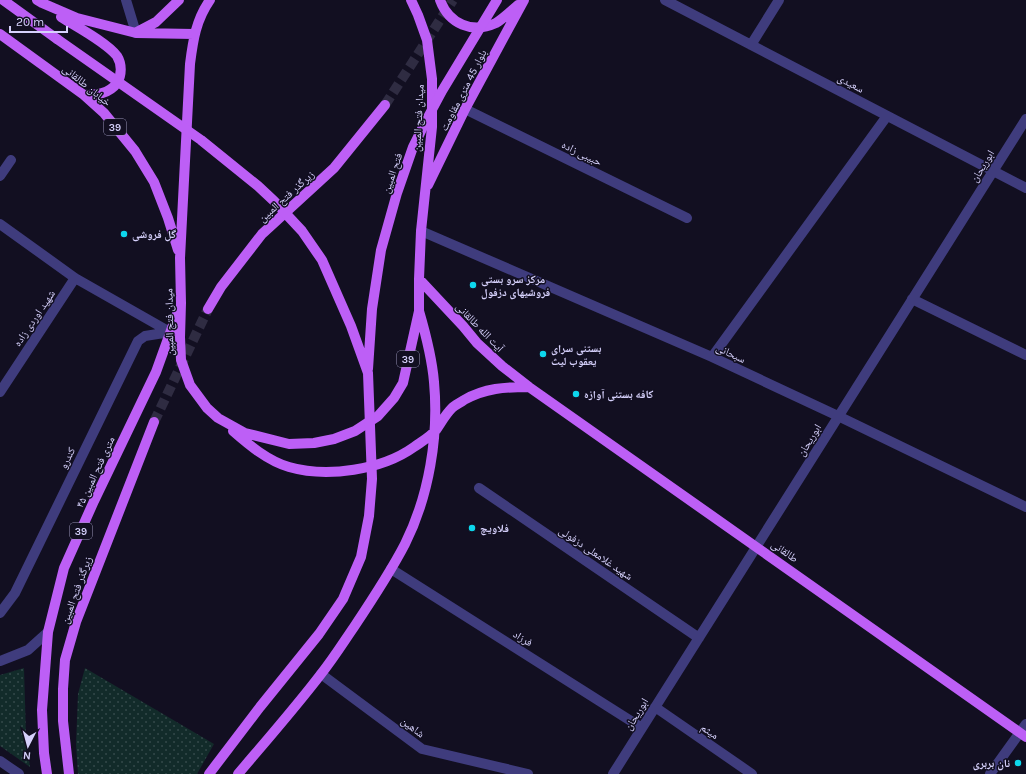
<svg xmlns="http://www.w3.org/2000/svg" width="1026" height="774" viewBox="0 0 1026 774" font-family="Karla,'Noto Naskh Arabic',sans-serif">
<style>
.grass{fill:url(#grass-dots)}
.lines{fill:none;stroke-linecap:round;stroke-linejoin:round}
.major-tunnel{stroke:#2f2c42;stroke-width:10;stroke-dasharray:10 5;stroke-linecap:butt}
.minor{stroke:#3f3c7d;stroke-width:10}
.major{stroke:#bd5ff6;stroke-width:10}
.major-bridge{stroke:#bd5ff6;stroke-width:10}
.poi-dot{fill:#0dd7ec;stroke:#120f21;stroke-width:1.5}
.labels{text-anchor:middle;stroke-width:3;stroke-linejoin:round;paint-order:stroke}
.shield{fill:#120f21;stroke:#9b97ba;stroke-width:1}
.shield-label{font-size:10px;font-weight:bold;fill:#d6d1fc}
.street-label{font-size:11px;fill:#d6d1fc;stroke:#120f21}
.poi-label{font-size:11px;font-weight:bold;fill:#d6d1fc;stroke:#120f21;text-anchor:start}
</style>
<defs>
<pattern id="grass-dots" width="8" height="8" patternUnits="userSpaceOnUse"><rect width="8" height="8" fill="#122b2a"/><path d="M2 2h.1M6 6h.1" fill="none" stroke="#34494a" stroke-width="1.8" stroke-linecap="round"/></pattern>
</defs>
<rect width="100%" height="100%" fill="#120f21"/>
<!-- grass -->
<path class="grass" d="M24,668L26,736L30,767L0,746V675Z
M85,668L214,744L197,774H78L76,744L78,694Z"/>
<g class="lines">
<!-- major-tunnel -->
<path class="major-tunnel" d="M385,105L453,0
M154,422L208,309"/>
<!-- minor -->
<path class="minor" d="M126,0L136,33
M665,0L1026,188
M751,45L779,0
M465,109L687,218
M0,176L11,160
M0,224L75,278L170,332
M421,231L712,357L838,416L1026,507
M912,299L1026,355
M712,357L887,116
M0,392L75,278
M479,488L699,638
M391,569L642,728
M0,613L15,593L138,341L145,336L170,332
M0,661L28,650L48,632
M321,674L422,749L528,774
M655,707L752,774
M0,761L19,774
M613,774L1026,119
M990,774L1026,724"/>
<!-- major -->
<path class="major" d="M3,0L57,39
M37,0L42,3L77,18L136,33L194,34
M210,0C196,20 193,40 190,64L180,258L181,303L180,337L181,360L190,385L207,408L218,418L245,433L289,444L314,443L334,439L355,431L378,416L394,398L403,383L419,311V279L421,231L432,127V79L427,40L418,15L411,0
M440,0C449,24 472,34 496,23C504,18 511,11 518,5
M61,17C77,27 106,42 117,56C122,64 122,75 117,83C109,94 96,95 84,95
M137,32L156,22L179,0
M0,34L84,95L104,113L135,151L154,182L168,218L178,250
M428,185L465,109L524,0
M419,279L463,326L477,343L502,366L529,387L1026,737
M208,309L221,287L262,234L334,168L385,105
M233,431C249,445 268,461 289,467C327,478 382,470 414,447C421,442 430,437 436,430C441,423 445,415 452,408C455,405 460,403 464,400C485,388 505,387 529,387
M47,774L44,753L42,710L48,632L64,568L94,501L156,372L178,311
M69,774L63,721V689L65,660L76,622L154,422
M238,774C266,741 295,708 321,674C333,659 343,643 354,627C372,600 390,573 405,544C429,496 439,436 434,382C432,358 426,335 419,311"/>
<!-- major-bridge -->
<path class="major-bridge" d="M57,39L201,140L258,186L274,201L302,231L322,260L351,326L368,373L372,479L369,516L361,557L343,599L319,634L260,707L209,774
M368,369L372,309L381,250L397,193L413,147L427,119L442,91L497,0"/>
</g>
<!-- markers -->
<g class="poi-dot">
<circle cx="124" cy="234" r="4"/>
<circle cx="473" cy="285" r="4"/>
<circle cx="543" cy="354" r="4"/>
<circle cx="576" cy="394" r="4"/>
<circle cx="472" cy="528" r="4"/>
<circle cx="1018" cy="763" r="4"/>
</g>
<g class="labels">
<!-- shield labels -->
<g class="shield">
<rect x="104" y="119" width="22" height="16" rx="3"/>
<rect x="397" y="351" width="22" height="16" rx="3"/>
<rect x="70" y="523" width="22" height="16" rx="3"/>
</g>
<g class="shield-label">
<text x="115" y="131">39</text>
<text x="408" y="363">39</text>
<text x="81" y="535">39</text>
</g>
<!-- street labels -->
<g class="street-label">
<text transform="translate(851 83) rotate(28)" y="4">سعیدی</text>
<text transform="translate(87 85) rotate(39)" y="4">خیابان طالقانی</text>
<text transform="translate(463 90) rotate(-63)" y="4">بلوار 45 متری مقاومت</text>
<text transform="translate(418 118) rotate(-87)" y="4">میدان فتح المبین</text>
<text transform="translate(582 153) rotate(26)" y="4">حبیبی زاده</text>
<text transform="translate(982 166) rotate(-58)" y="4">ابوریحان</text>
<text transform="translate(392 173) rotate(-71)" y="4">فتح المبین</text>
<text transform="translate(286 196) rotate(-42)" y="4">زیرگذر فتح المبین</text>
<text transform="translate(34 318) rotate(-56)" y="4">شهید اوردی زاده</text>
<text transform="translate(169 322) rotate(-91)" y="4">میدان فتح المبین</text>
<text transform="translate(480 327) rotate(46)" y="4">آیت الله طالقانی</text>
<text transform="translate(731 353) rotate(25)" y="4">سبحانی</text>
<text transform="translate(809 440) rotate(-58)" y="4">ابوریحان</text>
<text transform="translate(67 458) rotate(-64)" y="4">کندرو</text>
<text transform="translate(95 472) rotate(-65)" y="4">۴۵ متری فتح المبین</text>
<text transform="translate(785 551) rotate(35)" y="4">طالقانی</text>
<text transform="translate(596 553) rotate(34)" y="4">شهید غلامعلی دزفولی</text>
<text transform="translate(76 590) rotate(-70)" y="4">زیرگذر فتح المبین</text>
<text transform="translate(523 638) rotate(32)" y="4">فرزاد</text>
<text transform="translate(636 714) rotate(-58)" y="4">ابوریحان</text>
<text transform="translate(413 727) rotate(37)" y="4">شاهین</text>
<text transform="translate(710 731) rotate(35)" y="4">میثم</text>
</g>
<!-- poi labels -->
<g class="poi-label">
<text x="132" y="238">گل فروشی</text>
<text x="481" y="283">مرکز سرو بستی<tspan x="481" dy="13">فروشیهای دزفول</tspan></text>
<text x="551" y="352">بستنی سرای<tspan x="551" dy="13">یعقوب لیث</tspan></text>
<text x="584" y="398">کافه بستنی آوازه</text>
<text x="480" y="532">فلاویچ</text>
<text x="1010" y="767" text-anchor="end">نان بربری</text>
</g>
</g>
<!-- north arrow -->
<g transform="translate(28 746) rotate(186)" stroke="#120f21" stroke-width="3" paint-order="stroke">
<path d="M0-3L7 15L0 10L-7 15Z" fill="#d6d1fc"/>
<text y="-6" font-size="11" font-weight="bold" text-anchor="middle" fill="#d6d1fc">N</text>
</g>
<!-- scale -->
<path d="M10 26v6h57v-6" fill="none" stroke="#d6d1fc" stroke-width="2"/>
<text x="16" y="26" font-size="12" fill="#d6d1fc" stroke="#120f21" stroke-width="3" paint-order="stroke">20 m</text>
</svg>
